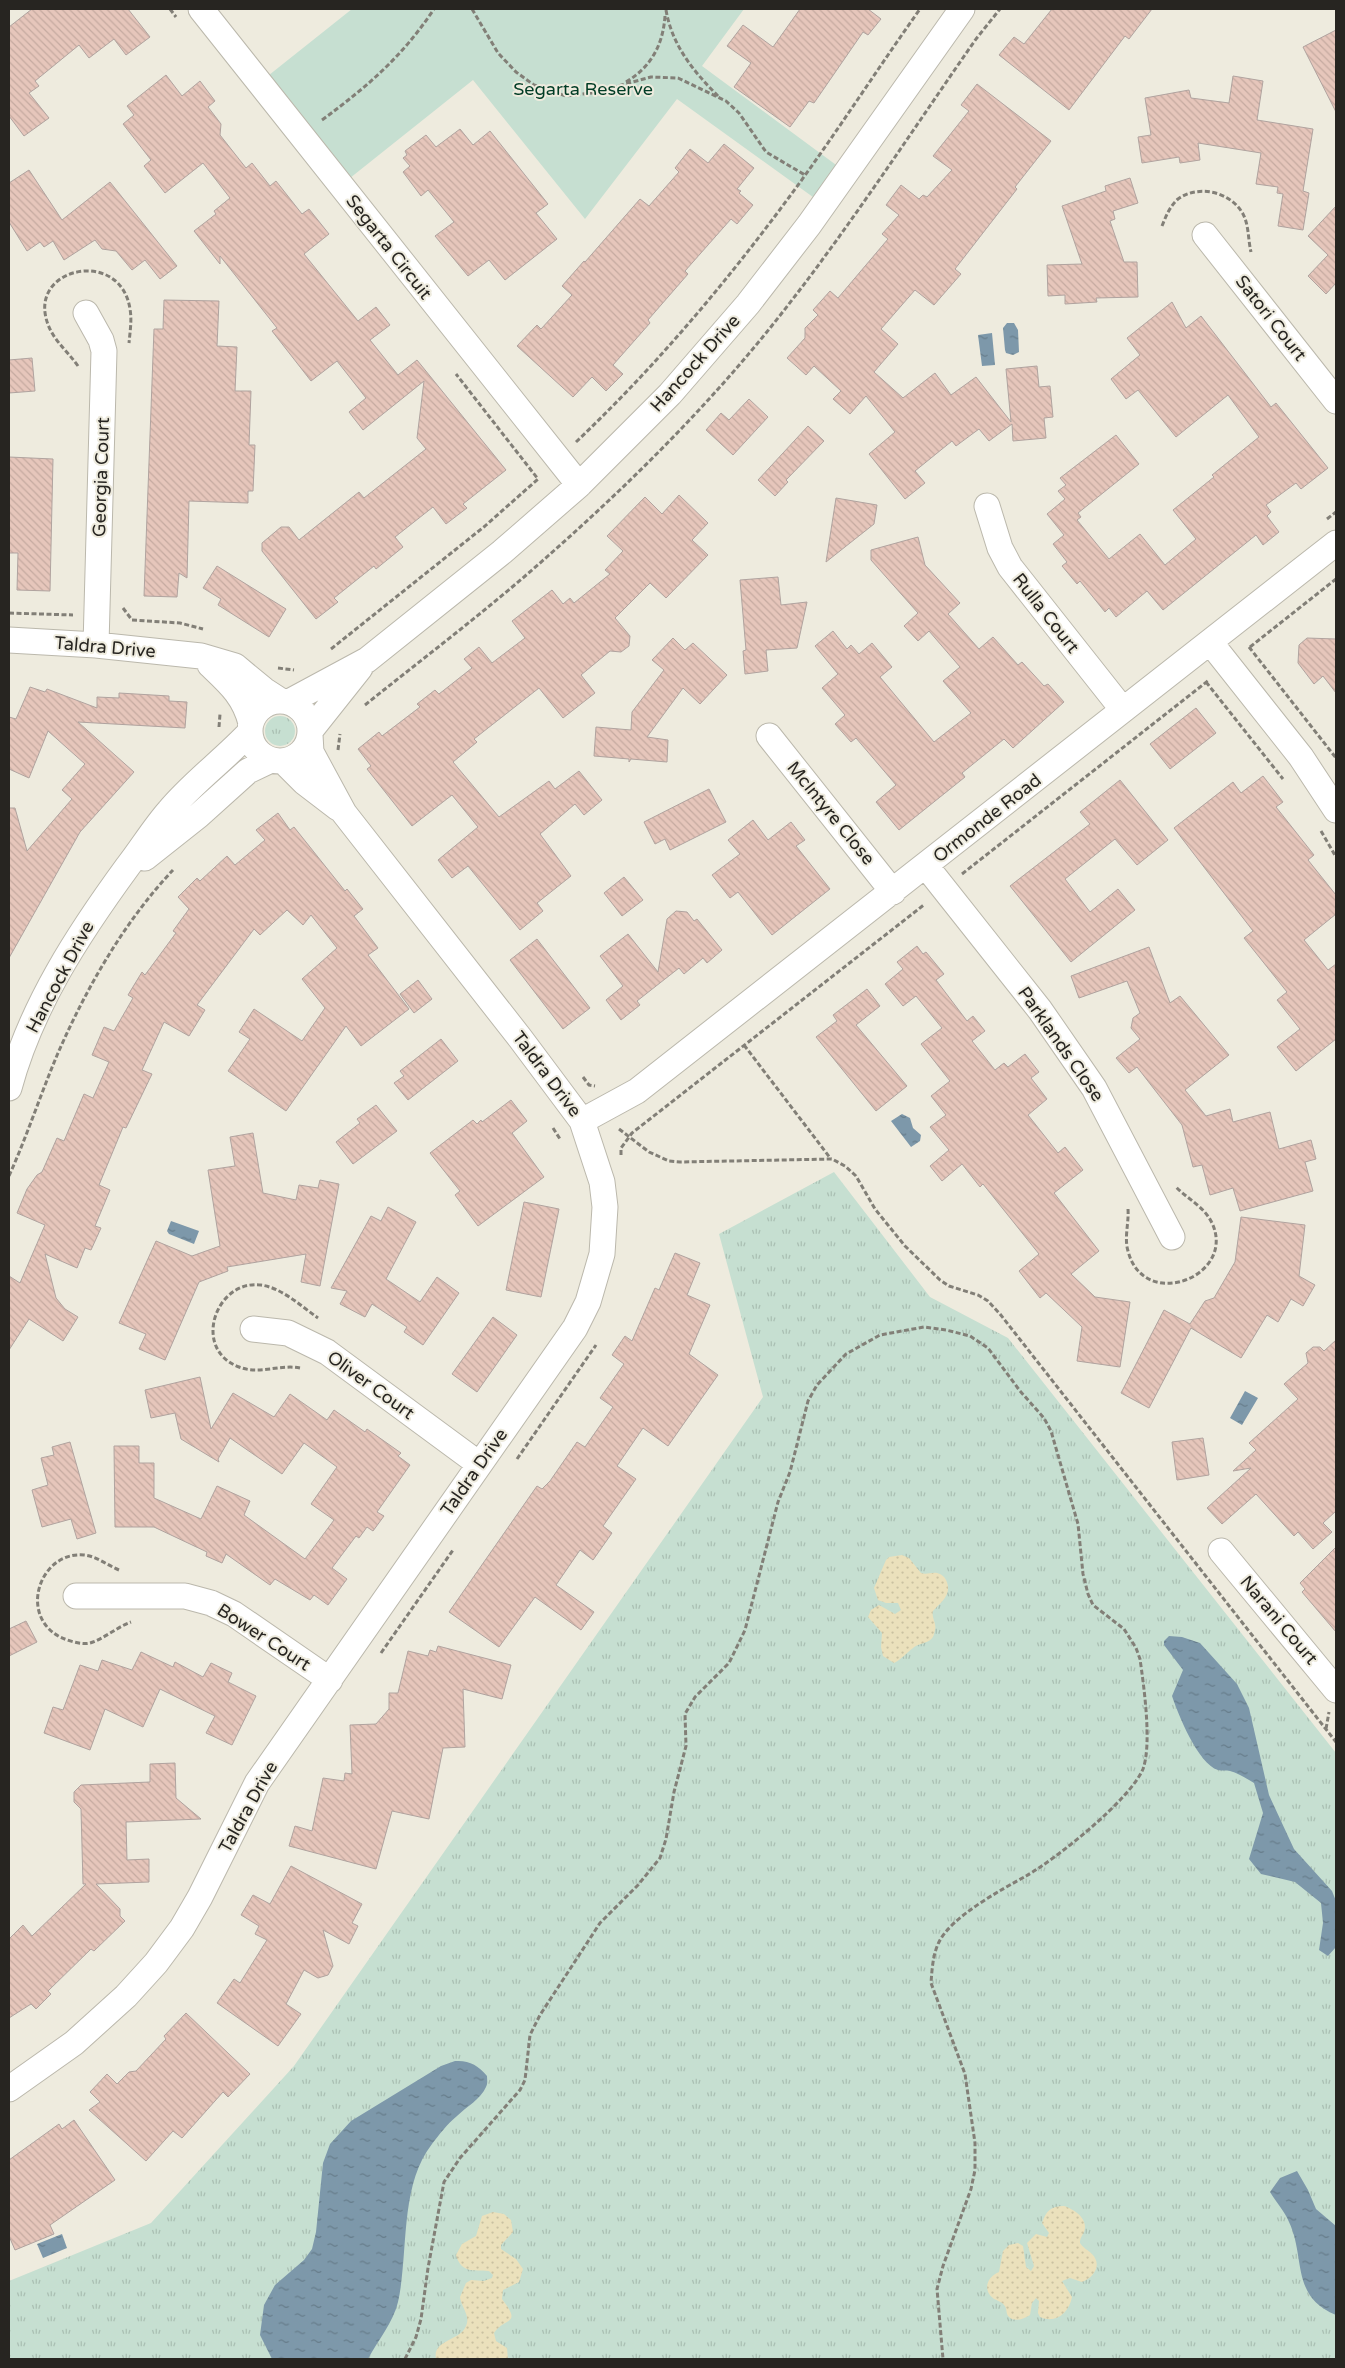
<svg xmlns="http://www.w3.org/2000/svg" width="1345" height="2368" viewBox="0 0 1345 2368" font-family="'Varela Round',sans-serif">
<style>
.grass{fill:url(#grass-tufts)}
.sand{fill:url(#sand-dots)}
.park{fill:#c6dfd1}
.water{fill:url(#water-ripples)}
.building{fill:url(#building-back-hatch);stroke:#b0a39f}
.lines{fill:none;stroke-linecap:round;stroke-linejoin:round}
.minor-casing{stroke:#bbb8ac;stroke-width:27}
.path{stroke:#827f77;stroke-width:3;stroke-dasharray:5 2.5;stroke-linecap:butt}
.minor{stroke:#fff;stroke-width:25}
.labels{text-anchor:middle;stroke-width:4;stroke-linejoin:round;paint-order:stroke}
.park-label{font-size:18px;fill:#003c25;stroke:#eeebde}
.street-label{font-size:18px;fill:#272521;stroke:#eeebde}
</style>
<defs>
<pattern id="grass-tufts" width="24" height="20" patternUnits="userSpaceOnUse" patternTransform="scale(1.25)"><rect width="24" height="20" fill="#c6dfd1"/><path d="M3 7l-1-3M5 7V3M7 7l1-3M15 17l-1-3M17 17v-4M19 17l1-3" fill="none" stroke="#aabfb3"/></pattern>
<pattern id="sand-dots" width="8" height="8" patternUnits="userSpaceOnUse" patternTransform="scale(1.25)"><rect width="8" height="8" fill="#ebe1bc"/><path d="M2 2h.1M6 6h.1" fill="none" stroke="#cac1a1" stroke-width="1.8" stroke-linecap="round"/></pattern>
<pattern id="water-ripples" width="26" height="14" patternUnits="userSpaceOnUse" patternTransform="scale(1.25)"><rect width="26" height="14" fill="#7d98aa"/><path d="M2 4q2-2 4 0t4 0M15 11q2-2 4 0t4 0" fill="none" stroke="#667c8a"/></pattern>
<pattern id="building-back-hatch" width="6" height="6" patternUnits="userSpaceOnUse" patternTransform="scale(1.25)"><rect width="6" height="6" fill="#e6c6bb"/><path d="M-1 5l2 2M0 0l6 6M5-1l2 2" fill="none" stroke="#c5aaa0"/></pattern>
</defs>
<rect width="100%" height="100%" fill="#eeebde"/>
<!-- grass -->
<path class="grass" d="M265 731a15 15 0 1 1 30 0a15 15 0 1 1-30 0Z
M834,1172L930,1297L1008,1338L1336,1753V2359H9V2281L151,2223L294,2066L763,1397L719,1234Z"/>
<!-- sand -->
<path class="sand" d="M902,1555L909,1558L921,1573C927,1575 931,1572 937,1573C941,1574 945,1577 946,1580C953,1594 941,1602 933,1611C931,1618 937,1623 935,1630C933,1645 922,1641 913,1648C906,1653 902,1659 894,1663L883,1656L881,1647L882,1633L868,1617L871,1610L879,1605L895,1614L901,1610L898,1603H886L878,1600L874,1588L886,1560L889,1557Z
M1064,2206C1074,2209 1089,2219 1084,2232C1082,2236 1080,2238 1080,2243C1083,2248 1088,2250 1092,2254C1102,2264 1095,2277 1082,2282L1070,2278L1062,2281L1072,2297C1069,2313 1056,2324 1040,2317L1038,2313L1039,2301L1036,2298L1032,2303L1030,2315C1024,2319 1014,2323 1008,2316C1006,2313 1007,2308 1004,2305C1002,2302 998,2301 994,2299C982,2290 987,2277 999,2272L1003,2251L1009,2245L1018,2243L1023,2246L1026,2267L1031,2271L1034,2266L1027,2243L1036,2234L1047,2237L1049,2233L1042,2223C1046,2211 1051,2206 1064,2206Z
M493,2212L504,2214L511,2220L513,2232L501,2245V2249L516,2259L523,2269L519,2282L503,2290L502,2299C523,2326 504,2317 494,2333L496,2341L507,2348L508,2359H436C432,2338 463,2342 467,2323C469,2314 461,2306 460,2297L466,2283L471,2280L484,2281L492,2278L493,2275L489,2271C473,2270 461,2273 456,2255L462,2244L476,2236L482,2216Z"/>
<!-- park -->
<path class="park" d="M352,9H744L702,66L847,173L824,205L677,99L585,219L473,80L340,186L259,83Z"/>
<!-- water -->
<path class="water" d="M1007,323H1014L1018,330L1019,352L1013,355L1006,353L1005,350L1003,328Z
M992,333L995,365L982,366L978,335Z
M902,1114L910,1118L913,1128L921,1135L920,1141L911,1147L891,1121Z
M171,1221L199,1231L194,1244L169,1234L167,1231Z
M1245,1391L1258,1398L1242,1425L1230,1418Z
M1169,1636L1182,1637L1200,1643L1237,1684L1249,1708L1269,1795L1294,1849L1332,1891L1336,1901V1947L1328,1956L1319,1950L1323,1923L1321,1903L1295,1882L1261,1874L1249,1859L1263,1813L1254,1783C1247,1779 1238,1773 1230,1771C1226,1770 1222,1771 1218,1770C1198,1764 1178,1714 1172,1696L1183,1670L1164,1645V1641Z
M455,2061C469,2060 478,2065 487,2076C487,2080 488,2083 486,2087C481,2099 466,2107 457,2116C447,2124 439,2135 432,2144C399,2186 409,2253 398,2302C393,2323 378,2340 368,2359H272L260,2335L264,2305L275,2285L304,2260L312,2249L316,2232L323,2163L330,2144L351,2121L441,2066Z
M1297,2171L1308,2190L1316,2209L1336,2226V2315C1290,2296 1306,2258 1289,2222C1285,2212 1276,2202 1270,2192L1280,2178Z
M62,2234L67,2248L43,2258L37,2244Z"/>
<!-- building -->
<path class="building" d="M32,9H128L150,37L126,55L114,39L89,58L79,45L35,81L39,86L29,93L49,118L24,136L9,116V27Z
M800,9H868L881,19L868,35L863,32L814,103L809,101L790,127L734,87L751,63L727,46L743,25L773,47Z
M1052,9H1152L1129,39L1125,36L1069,110L999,55L1014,37L1024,44Z
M1336,30V112L1303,47Z
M166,75L182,96L200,81L215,101L208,107L221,124L220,135L246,168L252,163L270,186L276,181L302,214L309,209L329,234L304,254L358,321L376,307L390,325L370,340L398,375L417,360L506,470L463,504L467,508L446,524L433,507L395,537L403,547L376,569L374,566L334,598L338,602L316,619L262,551V543L281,527H289L299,540L359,492L364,498L426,449L417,438L424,381L363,430L349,412L366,398L337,361L311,381L272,331L277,328L220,256V264L194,231L216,214L214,211L230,198L203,163L165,193L144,166L151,160L123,124L134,115L127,106Z
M1233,76L1263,81L1257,120L1313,129L1303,191L1309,193L1303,230L1278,226L1283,194L1277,193L1278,187L1256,184L1261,153L1198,143L1200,160L1180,163L1179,157L1142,163L1138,137L1151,135L1145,98L1189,90L1191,98L1229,103Z
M977,84L1051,141L1015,187L1017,189L955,269L961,274L934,305L915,290L881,329L898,344L874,372L903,398L935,373L951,395L976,377L1011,422L1006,369L1037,366L1039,387L1050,386L1053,417L1044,418L1046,438L1013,441L1012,424L989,441L979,429L956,446L952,441L915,471L925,483L905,499L869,454L895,432L866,396L850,414L833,399L841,391L814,366L806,375L787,358L805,338V328L818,315L813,310L830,291L838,298L888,239L882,234L899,215L886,205L901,185L919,199L923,195L927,197L952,170L933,156L969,111L961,105Z
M460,129L473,145L490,131L548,204L536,213L557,239L505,280L489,260L468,276L435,236L454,222L428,190L421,196L403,172L410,166L403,158L407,155L405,151L426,135L436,147Z
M724,144L754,168L737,189L741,191L739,193L753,205L737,224L731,219L685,271L688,274L648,320L650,323L613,365L623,374L606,391L592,377L573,397L517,346L537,325L541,329L572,295L562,286L584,261L585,262L640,199L649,206L679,172L675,168L690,149L708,163Z
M29,170L62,220L110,182L177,266L160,279L145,260L132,270L116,251L102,249L95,240L64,260L53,241L44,247L40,242L27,251L9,222V183Z
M1130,178L1138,203L1113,211L1115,219L1110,221L1124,262H1137L1138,297L1096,298L1097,302L1065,304V295L1048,296L1047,265L1082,264L1062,206L1106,191L1105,186Z
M1336,206V283L1326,294L1308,276L1328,255L1308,236Z
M164,300L219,301L217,346L237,347L235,391H251L249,445H255L253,491H248V503L189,501L187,578L179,573L177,597L144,596L154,329H163Z
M1172,302L1186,328L1201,316L1271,407L1276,403L1328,468L1301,489L1296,483L1266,505L1271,512L1267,516L1279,532L1263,545L1256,535L1163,610L1147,591L1116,617L1109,608L1105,612L1080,581L1077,584L1062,566L1067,562L1053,544L1064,535L1047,514L1065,499L1058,491L1066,485L1060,478L1116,435L1139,464L1078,513L1081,517L1077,520L1109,559L1140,534L1165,565L1196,539L1173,510L1214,477L1212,475L1259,437L1228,395L1176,437L1138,390L1126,399L1111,379L1140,355L1127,338Z
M32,358L35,391L9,393V360Z
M749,399L768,417L733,455L706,430L721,413L729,420Z
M808,426L824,441L786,480L788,482L775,496L758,480Z
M9,457L53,459L50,591L17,590L18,553H9Z
M679,495L708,523L692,540L708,555L666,598L650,583L615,618L630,636L629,646L621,652L610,651L581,675L595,693L563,718L539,688L474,739L477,742L453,762L499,817L549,781L555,789L579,771L602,800L584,815L575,804L540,834L571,876L537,903L543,911L520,930L468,866L452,878L438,860L478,827L452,795L412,826L367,769L371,766L358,749L379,732L382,736L420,707L417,704L435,690L439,694L472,668L464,659L479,647L492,663L525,638L512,621L552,590L563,604L570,598L574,603L610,574L605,570L623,551L607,536L645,497L662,514Z
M836,498L877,505L874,524L826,562Z
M918,537L925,565L960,603L948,614L979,649L993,637L1018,665L1022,662L1044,686L1048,684L1064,702L1013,748L1004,739L962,773L965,777L899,830L876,802L896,785L856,738L851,742L835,724L845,715L822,688L838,674L815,646L833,631L847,649L851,645L859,654L872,643L892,667L880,677L934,742L971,713L943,681L960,667L929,631L918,641L904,626L918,613L871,560V550Z
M217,566L286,609L269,637L218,605L221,599L203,588Z
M778,577L781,605L807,602L797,648L766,650L768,671L745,674L743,651L746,650L740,580Z
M673,638L685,650L693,643L727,675L700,704L683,688L647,737L668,740L667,762L631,759L629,762V759L594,756L596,727L631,730L632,712L664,670L652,660Z
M1307,638L1336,639V693L1323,676L1314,684L1298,663L1299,645Z
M30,687L45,692L47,689L97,708V697L119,698V693L169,696V701L187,702L185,728L78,722L134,772L80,832L9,958V808H15L27,851L72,799L62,790L85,764L48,731L29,778L9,769V717L16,719Z
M1196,708L1216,733L1170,769L1150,744Z
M1263,776L1283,802L1276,807L1314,855L1308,860L1336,895V914L1304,940L1328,970L1336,964V1039L1296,1071L1277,1047L1300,1029L1277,1000L1287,992L1244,938L1253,931L1174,828L1233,782L1241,793Z
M1120,780L1168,840L1137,865L1115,839L1065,879L1090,912L1118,889L1135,910L1071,962L1010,886L1090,824L1080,812Z
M709,789L726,822L670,850L665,839L655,844L644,822Z
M278,813L290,830L294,827L345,891L347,889L363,909L354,916L378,948L368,955L409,1009L361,1046L346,1026L286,1111L228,1071L250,1039L239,1032L254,1009L302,1041L325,1008L302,979L337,948L311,915L303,925L287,910L260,935L254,929L197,1005L205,1010L189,1036L164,1022L142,1070L152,1074L126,1128L123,1127L99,1185L110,1190L95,1226L101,1228L91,1250L85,1248L77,1268L45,1254L56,1298L65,1309L78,1317L63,1341L29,1319L9,1350V1276L20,1283L45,1225L17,1213L27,1189L37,1175L42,1172L57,1138L64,1141L84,1094L93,1098L109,1062L92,1055L104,1027L114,1031L133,998L128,995L142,972L145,975L176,933L173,931L189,909L178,897L197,878L200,881L227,856L235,865L265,840L256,830Z
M753,820L768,840L791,822L805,840L796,846L830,889L772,935L738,892L730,898L712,875L740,854L728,840Z
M624,877L643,900L622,916L604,893Z
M676,911L687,912L694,921L697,919L722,950L707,963L703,958L684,974L679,968L637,1001L640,1005L621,1020L606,1000L623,986L600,956L628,934L658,972L667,919Z
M537,939L590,1008L563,1029L510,960Z
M917,946L923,954L926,952L944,974L936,980L967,1021L973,1016L985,1031L972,1041L995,1070L1004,1063L1008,1067L1025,1054L1039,1072L1031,1078L1047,1099L1028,1115L1058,1153L1065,1147L1083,1170L1054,1193L1099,1251L1071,1274L1095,1297L1130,1302L1120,1367L1077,1361L1082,1327L1046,1293L1040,1298L1019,1271L1039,1254L983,1184L980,1187L962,1164L942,1181L930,1166L949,1150L930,1127L946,1115L931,1096L950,1081L921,1044L942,1028L916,996L903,1006L885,984L903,969L897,962Z
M1149,947L1170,1003L1180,996L1229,1055L1185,1090L1206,1116L1230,1109L1233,1122L1270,1112L1279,1149L1311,1140L1316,1159L1305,1162L1313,1191L1240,1211L1233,1188L1210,1195L1202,1165L1193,1167L1182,1125L1137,1067L1129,1073L1116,1058L1140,1039L1131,1028L1133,1018L1140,1013L1127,981L1079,998L1071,976Z
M418,980L432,999L414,1013L400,994Z
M867,989L880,1006L856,1025L907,1086L876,1111L816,1037L837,1021L833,1015Z
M441,1039L458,1061L408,1100L394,1083L404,1076L400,1071Z
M511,1100L527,1121L512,1133L544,1177L478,1226L455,1195L460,1191L430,1153L473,1120L477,1124L481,1120L482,1122Z
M376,1105L397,1131L353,1164L336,1142L360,1123L357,1119Z
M253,1133L263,1193L296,1200L299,1185L318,1188L320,1180L339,1184L320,1286L301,1282L306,1254L227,1267L228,1271L199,1282L165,1360L139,1349L146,1334L119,1323L156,1241L192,1256L220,1246L208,1170L235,1166L230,1137Z
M524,1202L559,1209L541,1297L506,1290Z
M388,1207L416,1222L386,1279L420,1302L437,1277L459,1293L423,1345L404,1332L407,1327L372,1304L365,1317L340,1304L347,1291L331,1288L371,1216L381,1221Z
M1241,1217L1305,1225L1299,1276L1315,1285L1303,1306L1291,1299L1278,1322L1267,1315L1241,1358L1191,1328L1149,1408L1121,1393L1164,1310L1190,1324L1205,1301L1214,1298L1235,1262Z
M675,1253L700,1263L687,1295L710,1305L689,1354L718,1375L668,1446L643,1428L617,1466L636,1479L603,1526L612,1533L593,1560L580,1550L556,1585L594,1612L581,1630L535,1597L499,1647L449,1612L537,1486L542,1489L550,1481L577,1442L585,1447L613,1407L600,1398L624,1364L612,1355L625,1336L632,1341L655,1288L659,1290Z
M493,1317L517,1335L477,1392L452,1374Z
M1336,1340V1511L1323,1523L1332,1532L1313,1549L1298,1532L1294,1536L1256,1494L1222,1524L1207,1508L1251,1468L1233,1471L1256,1450L1249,1443L1298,1399L1284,1384L1308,1363L1306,1353L1313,1347H1320L1324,1351Z
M200,1377L211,1429L233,1393L274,1417L290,1394L327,1420L334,1410L365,1432L367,1429L401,1453L398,1456L410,1465L377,1512L384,1516L373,1531L367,1527L359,1538L356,1536L332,1568L347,1579L328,1605L314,1595L310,1600L275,1579L270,1585L226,1554L222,1563L206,1556L207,1552L154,1527H115L114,1446H139V1463H154V1498L201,1519L217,1486L250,1501L244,1515L305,1559L334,1520L311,1504L337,1467L304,1443L282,1474L230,1438L218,1459L219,1462L181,1439L175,1413L151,1418L145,1390Z
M1203,1438L1209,1475L1177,1480L1172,1442Z
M70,1442L96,1533L77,1539L71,1519L42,1527L32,1490L48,1485L41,1458L54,1455L52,1447Z
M1336,1547V1632L1302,1592L1305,1589L1300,1583Z
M26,1621L37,1642L9,1656V1629Z
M438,1646L511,1665L502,1699L463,1689L465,1747L443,1748L429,1819L392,1811L376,1869L289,1846L295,1826L312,1831L323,1778L344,1781L345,1773L352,1774L350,1725L376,1724L389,1709V1693H398L408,1651L428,1656L430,1650L436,1652Z
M141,1652L173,1667L175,1662L203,1677L211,1663L232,1673L228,1682L256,1696L232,1745L206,1733L215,1716L160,1689L143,1727L105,1709L90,1750L44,1733L53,1707L63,1710L80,1665L98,1671L102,1660L132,1670Z
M175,1763L176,1798L201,1819L126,1822L127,1860L149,1859V1882L96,1884L120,1909V1916L125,1921L94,1951L91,1949L48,1991L51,1994L36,2009L31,2004L9,2018V1939L23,1925L32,1936L86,1884H83L81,1809L74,1802V1792L81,1785L150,1782V1764Z
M291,1866L362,1904L352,1923L358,1926L349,1944L323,1930L333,1966L328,1975L318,1978L304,1970L286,2004L301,2014L278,2046L217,2003L234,1979L240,1983L267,1940L255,1934L259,1926L241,1915L253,1895L270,1904Z
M186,2013L250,2074L228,2097L223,2092L182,2138L173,2131L146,2161L89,2110L100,2102L90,2092L107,2074L117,2084L129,2072L136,2071L166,2039L164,2036Z
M74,2120L115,2180L50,2225L54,2234L15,2250L9,2236V2160L59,2124L62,2129Z"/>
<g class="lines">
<defs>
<path id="minor" d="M201,9L579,485
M1205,235L1336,401
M86,313L101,340L104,351L96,645
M987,506L1000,548L1010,567L1123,710
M9,640L96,645L201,656L235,666L264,690L281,701
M1210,642L1301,757L1336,810
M210,665C230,684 244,696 251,723
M250 731a30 30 0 1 1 60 0a30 30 0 1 1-60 0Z
M289,702L367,660L502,552L579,485L670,394L748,304L809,225L962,9
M310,731L360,668
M769,736L893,892
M283,761L304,782L338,808
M145,858L198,816L248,771L271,760
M926,866L1040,1010L1094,1088L1172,1237
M9,1088C31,1006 79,933 128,866C142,848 154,828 169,811C192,783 225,759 250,732
M582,1121L637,1091L1336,543
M253,1329L288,1333L327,1352L479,1464
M1221,1551L1336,1690
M76,1596H185L211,1603L234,1614L330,1680
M9,2089L74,2043L126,1996L156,1963L182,1928L200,1897L257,1783L575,1328L588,1302L602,1254L605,1207L602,1182L582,1121L520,1038L344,813L311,752L310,735"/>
</defs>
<!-- minor casing -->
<use href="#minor" class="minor-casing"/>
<!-- path -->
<path class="path" d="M170,9L176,17
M472,9L498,53L516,72L534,85L566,96L592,93L651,77L678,78L726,101L739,113L766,152L805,175
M666,10C672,45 693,71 718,96
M626,82C651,67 663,45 665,16
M322,120C368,86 402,57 434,9
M1162,226C1166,216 1170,206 1178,199C1199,184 1231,192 1243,214C1249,225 1248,240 1251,252
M78,366C66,349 51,339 46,318C33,266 121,249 130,309C132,320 130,332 129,343
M576,442C655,367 725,284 790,196C835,135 876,71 920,9
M1327,519L1336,512
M123,608L132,620L180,623L203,629
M9,613L73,615
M1249,647L1336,758
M1250,647L1336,579
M331,649L485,526L538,479L456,374
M278,668L294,670
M1206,682L1283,779
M365,705C426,656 490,608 549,555C626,487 701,413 766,333C842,239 907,138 976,39L1000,9
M219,727L220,714
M338,750L340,734
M1321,831L1336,857
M962,874L1209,680
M744,1045L831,1159
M583,1077L589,1085L595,1086
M553,1128L560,1139
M619,1129L649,1152L669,1161L680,1162L832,1159L845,1166L856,1176L875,1209L905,1246L940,1280L949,1286L978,1295L988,1301L1000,1314L1336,1742
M621,1155V1148L632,1133L925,904
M9,1176C27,1136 41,1093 58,1053C87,987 124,922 173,870
M1128,1209C1129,1223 1124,1238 1128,1251C1144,1313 1237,1276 1212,1223C1204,1206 1187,1199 1175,1186
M300,1368C280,1364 259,1375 239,1367C191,1349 216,1279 261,1285C282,1288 301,1306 318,1318
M517,1459L596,1345
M119,1570C107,1565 96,1556 84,1555C40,1551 18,1615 60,1637C69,1641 81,1645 90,1643C104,1639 117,1627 131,1622
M381,1653L453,1550
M1326,1729L1329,1712
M405,2359L416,2337L421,2319L428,2268L444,2182L460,2158L520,2090L525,2080L530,2035L540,2015L600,1923L638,1885L660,1858L666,1839L674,1792L686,1746L685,1714L695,1697L729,1663L745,1630L778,1502L790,1472L808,1401L817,1385L846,1354L880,1335L924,1327L946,1330L970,1336L988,1348L1020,1391L1044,1418L1051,1431L1078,1524L1083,1574L1088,1594L1093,1605L1124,1629L1136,1648L1140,1659C1144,1687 1152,1744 1143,1769C1130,1800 1056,1859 1026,1876C1001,1890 952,1916 939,1942C933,1954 932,1969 931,1983L965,2074L975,2143V2170L971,2189L943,2266L937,2289L943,2359"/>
<!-- minor -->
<use href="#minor" class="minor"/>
</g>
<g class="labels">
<!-- park labels -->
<g class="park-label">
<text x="583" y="95">Segarta Reserve</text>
</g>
<!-- street labels -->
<g class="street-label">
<text transform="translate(389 247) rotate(52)" y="6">Segarta Circuit</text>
<text transform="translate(1271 318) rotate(52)" y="6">Satori Court</text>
<text transform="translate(695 363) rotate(-48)" y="6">Hancock Drive</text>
<text transform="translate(101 477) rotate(-88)" y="6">Georgia Court</text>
<text transform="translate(1046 613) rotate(52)" y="6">Rulla Court</text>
<text transform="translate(105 647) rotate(5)" y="6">Taldra Drive</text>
<text transform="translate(831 813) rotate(51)" y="6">McIntyre Close</text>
<text transform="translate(987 818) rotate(-38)" y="6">Ormonde Road</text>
<text transform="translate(60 977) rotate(-62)" y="6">Hancock Drive</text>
<text transform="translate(1061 1044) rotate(55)" y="6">Parklands Close</text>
<text transform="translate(547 1074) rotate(53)" y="6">Taldra Drive</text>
<text transform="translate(371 1385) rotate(36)" y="6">Oliver Court</text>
<text transform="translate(474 1472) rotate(-55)" y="6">Taldra Drive</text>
<text transform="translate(1279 1620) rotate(50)" y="6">Narani Court</text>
<text transform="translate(264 1637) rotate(33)" y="6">Bower Court</text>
<text transform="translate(248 1807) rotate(-61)" y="6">Taldra Drive</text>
</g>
</g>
<!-- border -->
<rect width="1345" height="2368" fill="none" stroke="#272521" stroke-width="20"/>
</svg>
